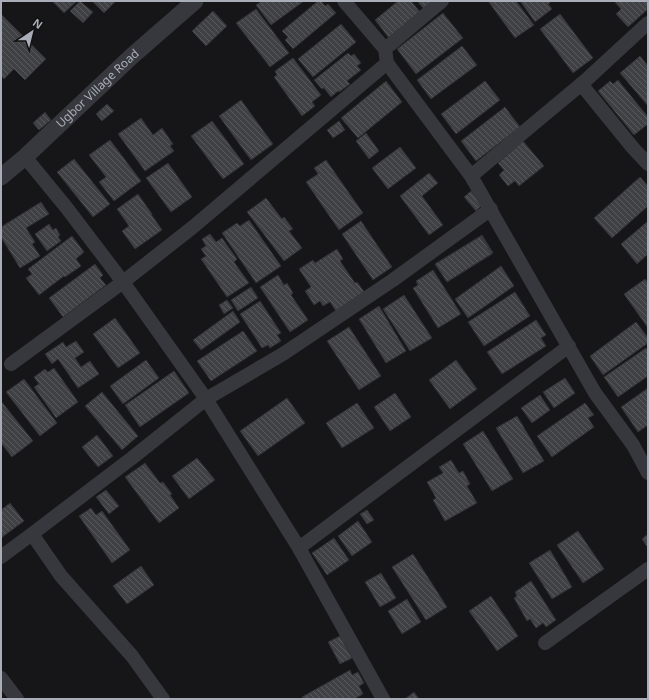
<svg xmlns="http://www.w3.org/2000/svg" width="649" height="700" viewBox="0 0 649 700" font-family="'Noto Sans',sans-serif">
<style>
.building{fill:url(#building-back-hatch);stroke:#303034}
.lines{fill:none;stroke-linecap:round;stroke-linejoin:round}
.minor{stroke:#37383d;stroke-width:14}
.tertiary{stroke:#37383d;stroke-width:17}
.labels{text-anchor:middle;stroke-width:3;stroke-linejoin:round;paint-order:stroke}
.street-label{font-size:12px;fill:#a8adb8;stroke:#111113}
</style>
<defs>
<pattern id="building-back-hatch" width="6" height="6" patternUnits="userSpaceOnUse"><rect width="6" height="6" fill="#404145"/><path d="M-1 5l2 2M0 0l6 6M5-1l2 2" fill="none" stroke="#595a5e"/></pattern>
</defs>
<rect width="100%" height="100%" fill="#161618"/>
<!-- building -->
<path class="building" d="M52,1H77L64,13Z
M80,1L93,12L83,23L70,11Z
M92,1H116L104,13Z
M262,1H304L271,25L256,5Z
M318,1H321L325,6L328,4L336,13L293,49L285,40L288,37L282,31Z
M398,1H411L420,12L389,38L375,20Z
M417,1H433L424,9Z
M488,1H516L534,25L515,38Z
M520,1H549L550,3L548,4L552,9L535,22Z
M614,1H648V9L628,27L616,14L621,9Z
M256,9L289,53L270,67L236,23Z
M213,11L227,26L206,46L192,31Z
M443,13L463,38L416,74L397,49Z
M1,14L46,59L25,80L14,69L4,79L1,76Z
M560,14L593,58L573,73L540,29Z
M341,24L356,42L313,77L298,59Z
M462,46L477,65L431,99L417,80Z
M348,53L351,56L354,54L361,63L357,66L361,70L347,81L350,84L339,92L338,91L331,97L324,88L322,89L314,80Z
M640,56L648,66V106L620,73Z
M293,58L321,95L312,102L315,106L302,116L274,77L277,75L275,71Z
M618,80L648,117V124L634,135L598,91L610,81L613,84Z
M386,81L402,102L358,138L341,118Z
M485,81L500,100L456,134L441,114Z
M241,100L273,144L251,160L219,116Z
M107,104L114,111L102,121L96,114Z
M505,107L520,127L476,161L461,141Z
M45,112L51,120L39,130L33,123Z
M141,118L153,135L162,128L173,144L170,146L174,151L145,171L118,134Z
M212,121L244,164L223,179L191,136Z
M339,121L345,130L333,138L327,130Z
M366,133L379,151L369,159L356,141Z
M110,140L141,181L114,201L99,182L106,177L89,155Z
M523,141L544,166L519,186L515,181L508,186L499,175L504,170L498,163Z
M400,147L416,168L388,189L372,168Z
M74,159L110,204L93,217L57,172Z
M326,160L363,213L339,230L306,182L318,174L314,168Z
M168,163L192,197L171,212L146,178Z
M429,173L438,183L422,196L443,225L429,235L400,196Z
M640,177L648,186V206L612,238L594,218Z
M471,191L482,205L476,211L464,197Z
M138,194L152,214H151L162,230L135,249L122,231L129,226L117,209Z
M266,198L282,219L284,217L293,229L289,231L302,248L284,261L247,212Z
M41,202L49,214L26,228L35,242L32,244L40,256L20,268L1,237V227Z
M249,220L281,266L256,283L222,233L237,223L240,226Z
M361,221L392,267L373,280L342,234Z
M648,221V254L637,264L621,244Z
M49,224L53,230L56,228L60,235L58,237L61,241L47,251L35,234Z
M210,234L216,242L222,238L237,259L234,262L249,283L227,297L201,259L206,256L201,249L206,246L202,239Z
M482,235L493,253L447,282L435,264Z
M72,236L84,252L76,259L81,266L65,277L64,276L39,295L26,278L32,274L28,269Z
M481,236L492,254L447,282L435,264Z
M337,249L343,259L340,261L355,283L357,282L365,293L336,311L330,302L323,306L320,301L314,305L305,291L311,287L299,269L313,260L315,263Z
M95,264L103,275L100,278L106,285L63,317L49,298Z
M501,266L514,286L468,318L455,299Z
M433,270L461,314L438,328L413,288L418,285L416,281Z
M278,275L284,285L287,283L293,293L291,295L308,320L290,332L260,287Z
M645,279L648,283V328L624,294Z
M251,287L258,298L238,311L231,300Z
M515,292L530,316L484,346L468,322Z
M404,295L432,338L410,351L383,309Z
M227,300L233,308L224,314L219,305Z
M260,301L281,333L277,335L281,341L270,348L268,345L262,348L240,314Z
M379,306L406,351L386,363L359,319Z
M233,311L240,322L201,350L193,340Z
M115,318L140,353L118,368L93,334Z
M536,320L546,335L541,338L546,346L502,374L487,352Z
M636,322L648,338V343L603,375L590,356Z
M349,327L381,376L359,390L327,341Z
M243,331L257,351L211,381L197,361Z
M76,341L84,352L75,358L81,367L90,361L99,374L78,388L58,359L52,364L45,354L63,342L66,347Z
M646,348L648,350V376L618,397L604,377Z
M146,360L159,378L123,404L110,386Z
M456,360L477,389L450,409L429,380Z
M54,368L78,402L56,418L34,387L39,384L34,377L45,369L48,372Z
M174,371L189,393L140,427L125,405Z
M565,378L575,393L554,408L543,392Z
M24,379L57,423L40,436L6,392Z
M648,388V425L638,432L621,407Z
M102,392L138,436L122,450L85,406Z
M395,393L411,417L390,431L374,407Z
M540,395L550,410L532,423L521,408Z
M287,398L305,423L258,456L240,431Z
M1,401L33,441L12,457L1,443Z
M357,403L374,428L342,448L326,423Z
M585,403L594,415L588,418L594,427L552,457L537,436Z
M517,416L544,461L523,473L496,428Z
M483,431L513,479L492,491L463,444Z
M97,435L113,456L98,467L82,447Z
M197,458L215,480L189,499L172,476Z
M451,460L459,473L463,471L470,484L467,486L477,503L445,521L433,500L436,498L427,482L443,473L439,467Z
M145,463L160,483L163,482L172,494L170,495L179,508L159,523L125,477Z
M106,490L119,506L109,514L96,497Z
M10,503L24,521L1,538V510Z
M91,508L96,515L102,511L130,550L112,563L79,516Z
M367,510L374,520L367,524L360,514Z
M358,521L372,542L352,556L338,536Z
M578,531L604,569L583,583L557,545Z
M648,534V548L642,539Z
M334,538L349,560L327,575L312,553Z
M550,550L572,587L552,599L529,563Z
M413,554L447,607L426,620L392,567Z
M141,566L154,585L127,604L113,586Z
M381,573L396,598L380,607L365,582Z
M531,581L556,620L546,627L543,623L536,628L530,619L527,621L514,598L517,596L515,592Z
M491,596L518,636L497,651L469,611Z
M407,599L421,622L402,634L388,611Z
M340,636L352,658L340,664L328,642Z
M350,670L352,675L358,672L364,683L359,686L363,694L354,699H303L302,697Z
M414,692L419,699H405Z"/>
<g class="lines">
<!-- minor -->
<path class="minor" d="M344,1L385,49L387,63L471,176L595,393L633,445L648,473
M385,49L442,1
M581,84L633,148L648,164
M25,157L66,207L123,282L206,399L299,548L383,699
M471,176L585,81L648,23
M11,364L123,282L193,227L387,63
M32,534L61,576L132,656L163,699
M299,548L569,346
M1,557L32,534L132,458L206,399L283,354L393,280L491,209
M545,643L648,569
M1,678L17,699"/>
<!-- tertiary -->
<path class="tertiary" id="s1" d="M1,177L25,157L132,56L195,1"/>
</g>
<g class="labels">
<!-- street labels -->
<g class="street-label">
<text dy="4" stroke="none"><textPath href="#s1" startOffset="131">Ugbor Village Road</textPath></text>
</g>
</g>
<!-- border -->
<rect width="649" height="700" fill="none" stroke="#a8adb8" stroke-width="4"/>
<!-- north arrow -->
<g transform="translate(32 32) rotate(35)" stroke="#111113" stroke-width="3" paint-order="stroke">
<path d="M0-3L7 15L0 10L-7 15Z" fill="#a8adb8"/>
<text y="-6" font-size="11" font-weight="bold" text-anchor="middle" fill="#a8adb8">N</text>
</g>
</svg>
